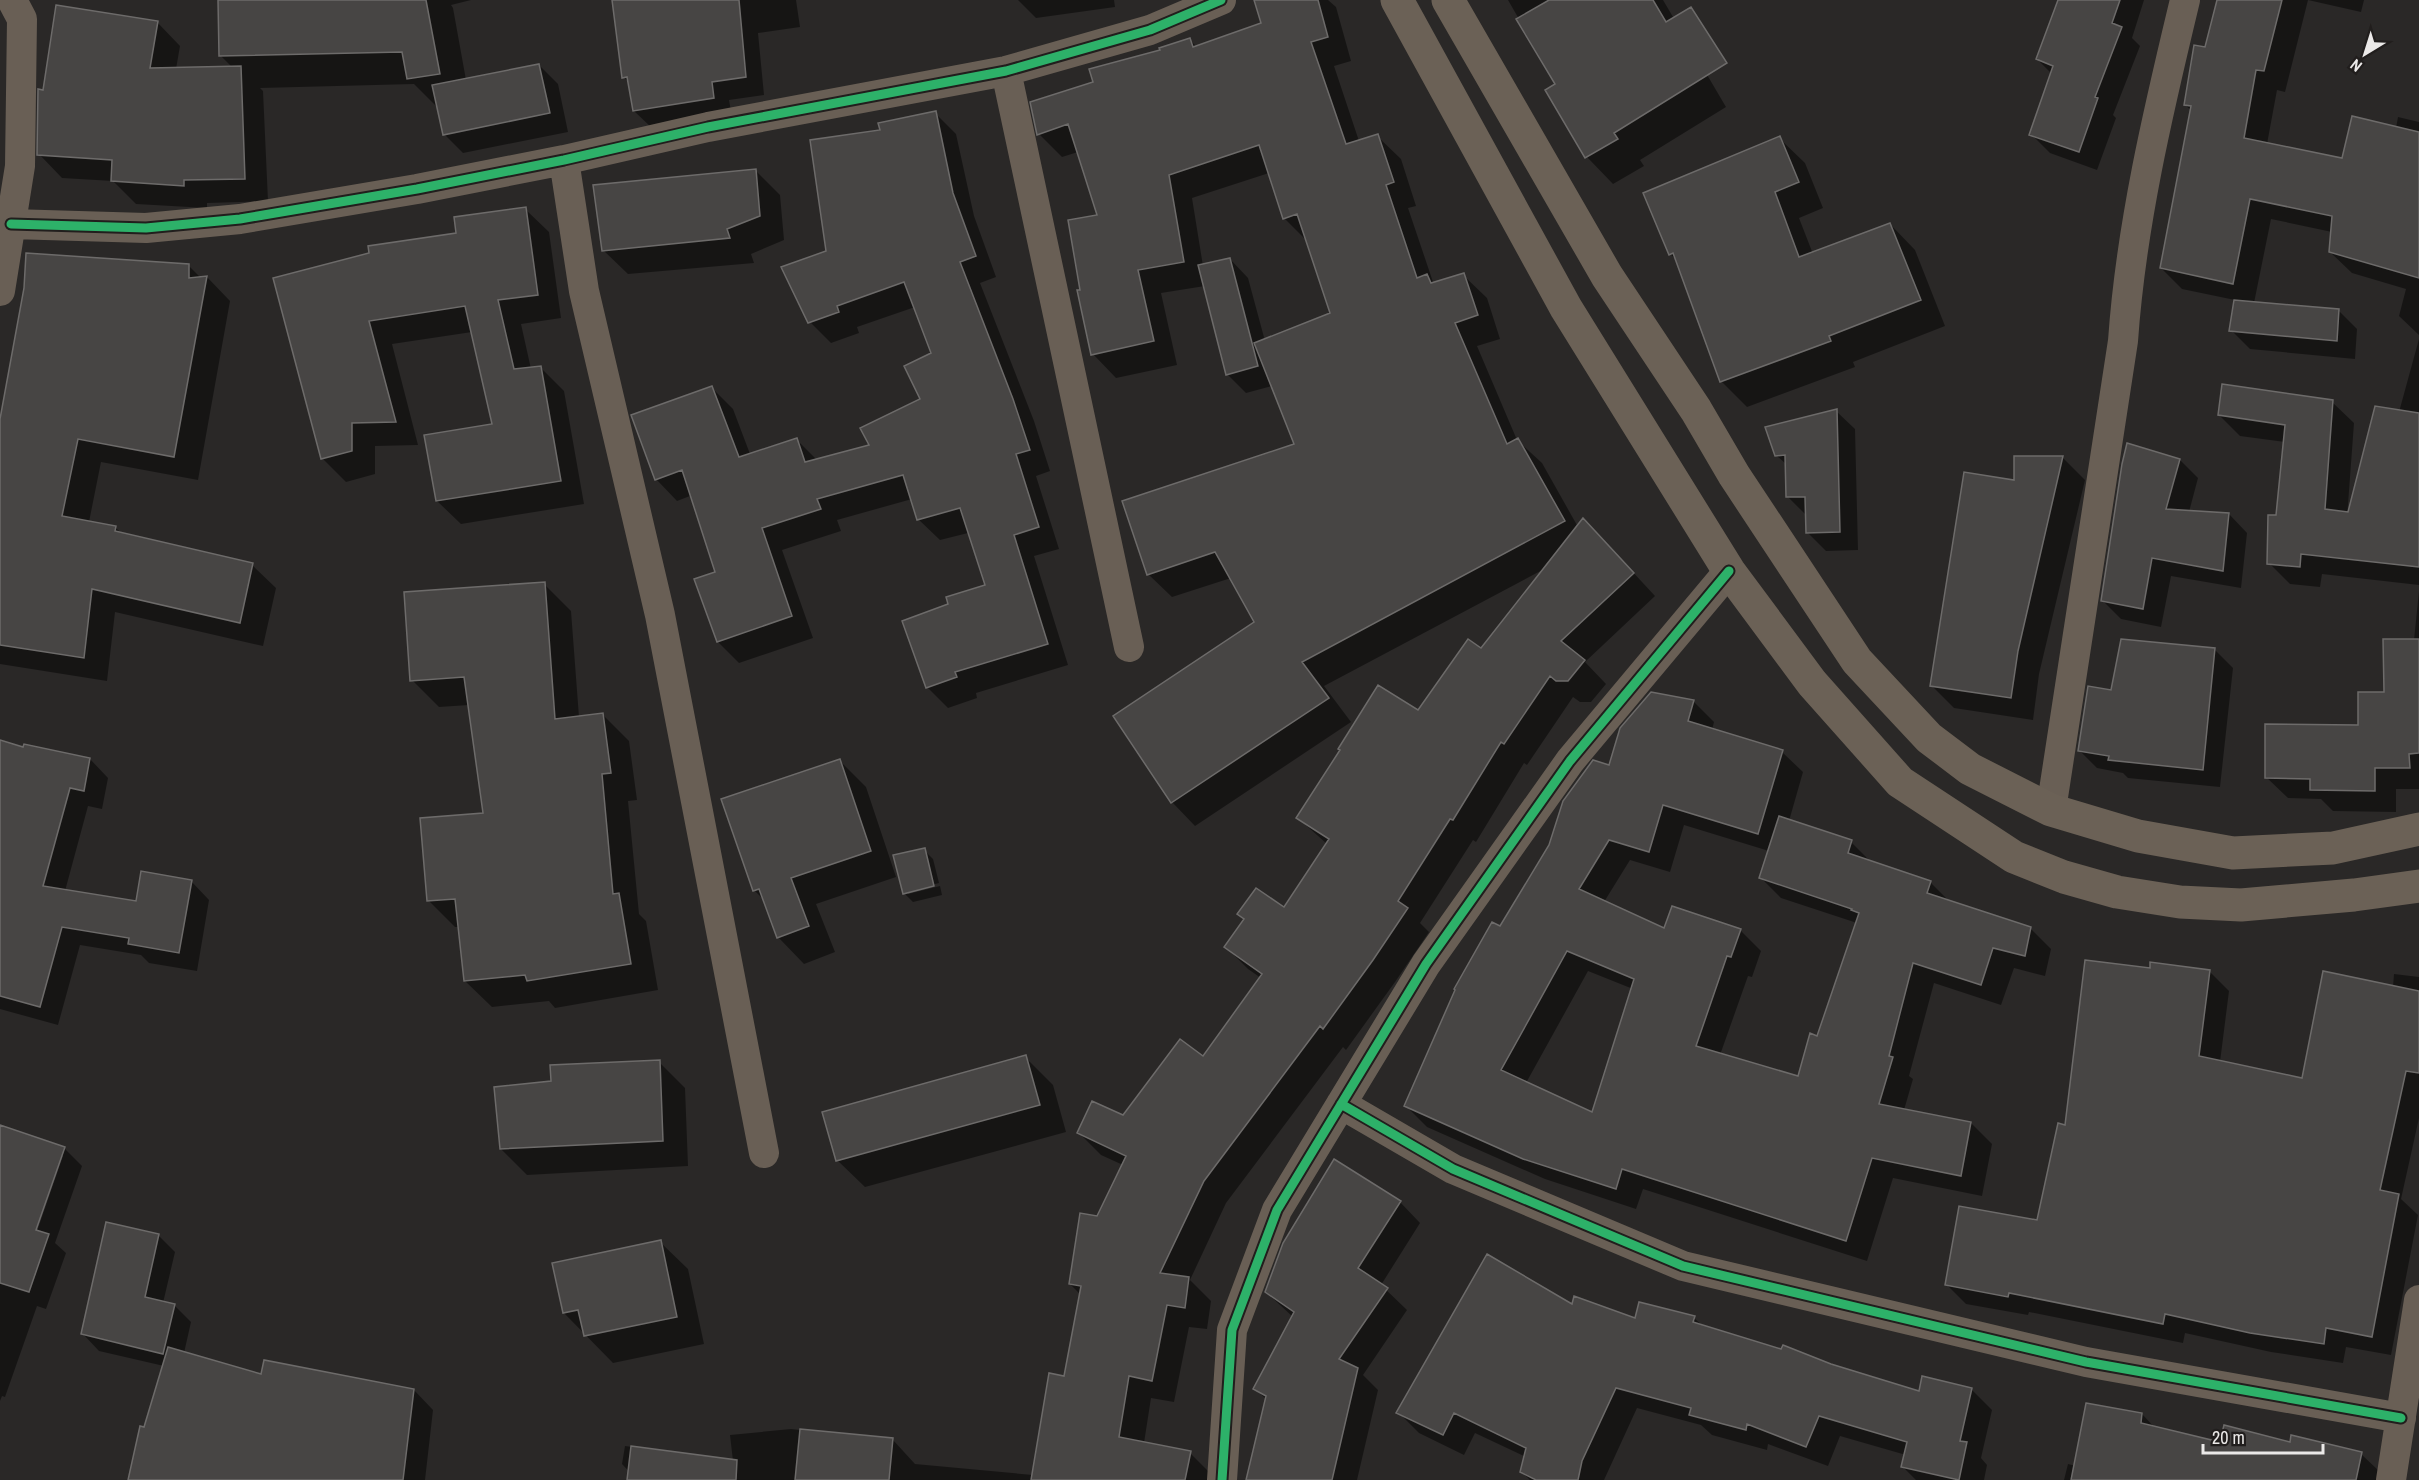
<svg xmlns="http://www.w3.org/2000/svg" width="2419" height="1480" viewBox="0 0 2419 1480" font-family="'Archivo Narrow',sans-serif">
<style>
.shadow{fill:#0007;fill-rule:evenodd}
.building{fill:#474544;stroke:#6d6b6a;stroke-width:1.5;fill-rule:evenodd}
.lines{fill:none;stroke-linecap:round;stroke-linejoin:round}
.minor{stroke:#695f55;stroke-width:30}
.secondary{stroke:#6b6156;stroke-width:33}
.cycleway-casing{stroke:#211e1d;stroke-width:13}
.cycleway{stroke:#2db169;stroke-width:9}
</style>
<rect width="100%" height="100%" fill="#2a2827"/>
<!-- shadow -->
<path class="shadow" d="M220,0H471L451,5L453,8L466,80L539,65L558,84L568,132L463,153L444,134L439,109L414,84L260,88L263,91L268,201L207,203V208L136,204L113,181L62,178L39,154L45,91L157,22L180,46L176,69L233,68L221,56Z
M614,0H796L800,27L758,33L764,95L729,100L732,117L653,129L634,111L630,83L623,77Z
M1018,0H1114L1115,7L1036,18Z
M1256,0H1328L1336,7L1351,61L1334,66L1359,141L1377,136L1401,159L1416,206L1408,208L1433,282L1463,275L1487,298L1500,339L1477,346L1517,440L1542,463L1578,527L1605,542L1655,596L1585,662L1606,684L1591,702H1580L1573,697L1527,765L1524,763L1476,842L1473,840L1420,923L1429,932L1395,982L1346,1050L1343,1047L1226,1203L1190,1280L1211,1301L1207,1329L1189,1327L1174,1402L1151,1398L1144,1443L1190,1453L1212,1475L1211,1480H637L622,1464L625,1446L733,1461L730,1435L791,1429L893,1440L915,1464L1033,1475L1065,1378L1081,1295L1070,1284L1123,1165L1101,1155L1078,1132L1124,1117L1203,1058L1261,978L1248,969L1226,947L1284,909L1327,844L1298,818L1419,712L1482,650L1546,568L1324,686L1351,722L1195,826L1172,802L1256,622L1231,578L1172,597L1148,574L1296,445L1272,386L1246,393L1227,374L1205,286L1161,293L1177,365L1116,378L1093,354L1082,291L1099,216L1078,152L1062,157L1039,134L1095,83L1190,40L1197,47L1262,24ZM1269,173L1284,218L1308,242L1332,314L1265,341L1248,278L1230,259L1203,266L1192,198Z
M1508,0H1663L1726,107L1640,160L1644,166L1613,184L1587,157L1547,91L1557,85Z
M2059,0H2144L2132,38L2140,46L2113,115L2116,118L2097,170L2050,153L2031,134L2052,74L2037,59Z
M2219,0H2364L2361,12L2308,0L2285,92L2277,90L2267,144L2343,160L2396,128L2398,117L2419,122V335L2399,316L2406,289L2352,273L2330,252L2332,232L2271,219L2254,303L2339,311L2357,329L2355,359L2250,349L2231,330L2235,300L2182,289L2161,268L2192,111L2185,105L2206,49Z
M935,113L956,134L974,216L996,277L980,283L1034,421L1050,471L1036,476L1059,549L1034,556L1068,665L976,693L977,698L948,708L927,687L950,605L987,586L968,533L940,540L918,519L912,499L837,520L841,531L782,550L813,638L739,663L718,642L717,572L690,496L677,501L656,479L711,387L733,409L750,454L796,439L817,460L871,446L922,400L933,354L915,307L857,327L859,333L831,343L810,322L828,252L882,131Z
M1779,138L1805,163L1823,208L1799,218L1813,254L1890,224L1915,250L1945,326L1853,362L1855,367L1747,407L1721,381L1677,260L1670,254Z
M755,170L780,195L784,240L751,254L754,263L628,274L603,250Z
M525,209L549,232L561,318L521,324L531,369L541,368L564,391L584,504L461,524L437,501L494,426L472,332L392,344L418,445L375,446V474L346,482L322,458L274,279L457,234Z
M188,265L201,278L207,277L230,301L198,480L101,462L89,522L115,527L122,534L252,565L276,588L263,646L115,612L107,681L0,664V456Z
M2419,339V585L2322,574L2320,587L2290,584L2269,563L2278,517L2285,442L2240,436L2219,415L2332,402L2354,423L2347,518L2399,412Z
M1836,411L1855,429L1858,550L1826,551L1807,532V516L1788,497L1787,465L1776,455Z
M2063,458L2085,480L2039,674L2033,720L1954,708L1932,686L2016,482Z
M2180,460L2198,478L2189,512L2229,514L2247,533L2241,588L2171,576L2161,627L2121,619L2102,600Z
M544,584L571,611L579,717L602,714L629,741L637,800L628,801L639,914L646,921L658,990L555,1008L549,1001L492,1007L465,981L460,927H455L428,900L484,814L469,705L439,707L412,680Z
M2419,591V789H2396V812L2333,811L2321,799L2288,798L2266,777L2359,727L2386,693L2414,640Z
M2215,650L2233,668L2220,787L2128,778L2123,773L2097,768L2079,750L2112,692Z
M1693,701L1714,722L1712,730L1782,752L1803,772L1789,821L1851,842L1872,863L1930,882L1950,902L2030,928L2051,949L2045,976L2014,968L2001,1005L1934,983L1909,1076L1913,1079L1904,1110L1971,1123L1992,1144L1982,1196L1893,1178L1867,1261L1643,1189L1636,1209L1545,1179L1427,1127L1406,1106L1500,928L1610,767ZM1684,825L1769,851L1760,877L1781,898L1857,923L1818,1037L1799,1078L1720,1055L1748,976L1752,977L1761,951L1740,930H1665L1604,902L1630,860L1670,872ZM1588,971L1633,989L1593,1114L1526,1083Z
M0,741L25,749L90,759L108,778L102,809L88,806L65,891L137,903L191,881L209,900L197,971L149,963L141,955L80,945L58,1025L0,1009Z
M840,761L866,787L896,877L816,904L835,952L804,964L778,937L765,901L754,890Z
M924,850L933,859L939,883L908,891V894L940,886L942,895L913,902L904,893Z
M2151,969L2209,971L2229,991L2220,1062L2303,1080L2393,987L2394,974L2419,977V1118L2401,1199L2418,1215L2391,1355L2346,1347L2343,1363L2271,1352L2185,1333L2183,1343L2029,1312L2028,1315L1966,1304L1946,1284L2038,1222L2066,1127Z
M1025,1057L1053,1085L1066,1132L865,1187L837,1160Z
M659,1062L685,1088L688,1166L527,1175L501,1149L553,1083Z
M0,1127L64,1148L82,1166L55,1243L66,1253L46,1309L37,1306L5,1397L2,1396L0,1401ZM60,1156H63L35,1237L33,1236Z
M1400,1202L1420,1223L1381,1285L1407,1310L1363,1375L1378,1390L1357,1480H1248L1267,1400L1255,1389L1293,1317L1266,1292Z
M158,1235L175,1252L163,1303L174,1305L191,1322L184,1353L263,1376L414,1390L433,1410L425,1480H129L164,1366L99,1351L83,1334Z
M660,1242L688,1269L704,1344L613,1363L564,1313L554,1264Z
M1572,1306L1636,1320L1694,1318L1703,1326L1920,1393L1971,1389L1992,1410L1981,1458L1987,1465L1984,1480H1916L1903,1467L1906,1455L1840,1436L1828,1466L1768,1444L1767,1450L1712,1435L1701,1425L1637,1408L1604,1480H1530L1522,1472L1526,1457L1475,1433L1464,1455L1419,1433L1398,1412Z
M2142,1414L2156,1429L2221,1444L2291,1443L2361,1454L2379,1471L2377,1480H2064L2068,1464L2076,1466Z"/>
<!-- building -->
<path class="building" d="M218,0H426L440,74L407,79L402,52L219,56Z
M612,0H739L746,77L712,82L714,98L633,111L627,77L622,78Z
M1254,0H1318L1328,37L1311,42L1346,144L1378,134L1394,182L1386,185L1417,278L1427,274L1431,283L1464,273L1478,315L1455,323L1507,444L1518,438L1565,521L1302,662L1329,698L1171,803L1113,716L1254,622L1215,552L1147,575L1122,501L1294,444L1254,343L1330,313L1297,214L1283,219L1259,145L1169,175L1184,262L1138,270L1154,341L1091,355L1077,290H1080L1068,220L1097,215L1068,124L1037,135L1030,102L1093,82L1089,69L1160,50L1159,48L1190,38L1193,47L1261,23Z
M1549,0H1653L1666,22L1691,7L1727,63L1614,133L1618,139L1585,158L1545,90L1555,84L1516,19Z
M2058,0H2120L2112,23L2122,27L2095,97L2098,98L2079,152L2029,135L2053,66L2036,59Z
M2217,0H2282L2264,71L2256,70L2244,138L2342,158L2352,116L2419,132V278L2329,252L2332,216L2250,199L2233,284L2160,268L2191,106L2184,105L2194,45L2205,47Z
M56,5L158,21L150,68L241,66L245,179L184,180V186L111,181L112,160L37,155L38,89L43,90Z
M539,64L550,113L443,135L432,85Z
M936,111L953,193L976,256L960,262L1013,399L1030,450L1016,454L1039,527L1014,535L1048,644L955,672L957,677L926,688L902,621L948,604L946,597L985,585L960,508L917,520L903,475L817,499L821,509L762,528L792,616L717,642L694,579L715,572L682,470L655,480L631,415L712,386L739,457L797,438L805,462L869,445L860,428L920,399L904,366L931,353L904,282L837,306L839,312L808,323L781,267L826,251L810,140L880,130L878,123Z
M1780,136L1799,182L1775,192L1799,257L1890,223L1921,300L1829,336L1831,341L1720,382L1673,253L1669,255L1643,193Z
M756,169L760,216L727,229L730,238L602,251L593,185Z
M526,207L538,295L498,300L514,369L541,366L561,481L436,501L424,435L492,424L465,306L369,321L396,422L352,423V451L321,459L273,278L369,253L368,246L456,233L454,217Z
M26,253L189,264V278L207,276L174,457L78,439L62,516L116,526L115,531L253,563L240,623L92,589L84,658L0,645V419L24,288Z
M1230,258L1258,366L1226,375L1198,265Z
M2234,300L2339,309L2337,341L2229,331Z
M2222,384L2333,400L2325,509L2348,512L2375,406L2419,413V567L2301,554L2300,567L2267,564L2268,515H2276L2285,425L2218,415Z
M1837,409L1840,532L1806,533L1805,497H1786L1785,455L1775,456L1765,427Z
M2127,443L2180,459L2166,509L2229,513L2223,571L2152,558L2143,609L2101,601L2122,464Z
M2014,456H2063L2018,651L2011,698L1930,686L1964,472L2014,480Z
M1583,518L1634,573L1561,641L1585,660L1568,681H1556L1550,676L1504,744L1501,742L1453,820L1450,819L1398,901L1408,908L1373,960L1323,1029L1320,1026L1204,1181L1160,1273L1189,1277L1185,1308L1167,1305L1152,1381L1129,1376L1119,1437L1191,1451L1185,1480H1031L1049,1373L1064,1376L1081,1286L1069,1284L1080,1213L1097,1216L1126,1156L1077,1133L1092,1101L1123,1115L1180,1039L1203,1056L1262,974L1224,947L1244,919L1237,914L1256,888L1284,907L1329,839L1296,818L1340,750L1338,749L1378,685L1418,710L1468,639L1481,648Z
M545,582L555,719L603,713L611,773L602,774L613,894L619,893L631,964L527,981L525,975L464,981L455,899L427,901L420,818L483,813L464,677L410,681L404,592Z
M2121,639L2215,648L2203,770L2108,760L2109,756L2078,751L2088,686L2111,690Z
M2383,639H2419V753L2409,754L2410,768H2375V791L2310,790V779L2265,778V724L2358,725V692H2384Z
M1651,692L1694,700L1688,721L1783,750L1758,834L1663,805L1649,852L1609,840L1579,889L1664,928L1672,906L1741,929L1731,957L1727,956L1696,1046L1798,1076L1810,1033L1817,1036L1859,913L1851,910L1852,909L1759,878L1779,816L1852,840L1848,853L1931,881L1927,893L2031,927L2025,956L1993,948L1981,985L1913,963L1889,1056L1893,1057L1879,1104L1971,1122L1961,1176L1872,1158L1846,1241L1622,1169L1616,1189L1523,1159L1404,1106L1455,990L1454,989L1492,922L1500,926L1549,845L1563,801L1593,760L1609,765L1620,728ZM1567,951L1634,979L1592,1112L1501,1070Z
M0,740L23,747L24,744L90,758L84,791L70,788L43,886L136,901L141,871L192,880L179,953L128,944L129,938L62,927L40,1007L0,996Z
M840,759L871,851L791,878L809,926L777,938L759,889L753,891L721,799Z
M925,848L934,886L903,894L893,855Z
M2085,960L2150,968V962L2210,970L2199,1056L2302,1078L2323,971L2419,991V1073L2406,1071L2380,1190L2399,1194L2372,1337L2326,1328L2324,1344L2250,1333L2165,1314L2163,1324L2009,1293L2008,1297L1945,1285L1959,1206L2037,1220L2058,1123L2065,1125Z
M1026,1055L1040,1105L836,1161L822,1112Z
M660,1060L663,1141L500,1149L494,1087L551,1081L550,1065Z
M0,1125L65,1147L36,1230L49,1234L29,1292L0,1283Z
M1334,1159L1401,1201L1358,1268L1388,1288L1339,1359L1358,1368L1332,1480H1246L1266,1396L1253,1389L1294,1312L1265,1292L1283,1243Z
M106,1222L159,1234L145,1297L175,1304L163,1354L81,1334Z
M661,1240L677,1317L584,1336L578,1310L563,1313L552,1263Z
M1487,1254L1572,1304L1574,1296L1635,1318L1639,1302L1695,1316L1693,1322L1781,1349L1783,1345L1831,1364L1919,1391L1922,1376L1972,1388L1960,1441L1967,1442L1959,1480L1901,1467L1907,1442L1819,1416L1806,1447L1747,1424L1746,1430L1689,1415L1691,1408L1616,1388L1582,1461L1578,1480H1536L1520,1472L1526,1448L1454,1413L1443,1435L1396,1413Z
M168,1347L261,1374L264,1360L414,1389L403,1480H128L140,1426L144,1427Z
M2086,1403L2142,1413L2141,1423L2220,1442L2224,1425L2290,1442L2291,1435L2362,1452L2356,1480H2071Z
M800,1429L893,1438L889,1480H795Z
M631,1446L737,1460L736,1480H627Z"/>
<g class="lines">
<!-- minor -->
<path class="minor" d="M1006,71L1129,647
M564,160L584,291L660,615L764,1153
M11,224L146,228L240,219L417,189L564,160L708,127L1006,71L1150,30L1221,0
M0,291L20,166L22,19L12,0
M2051,810L2123,341C2131,226 2158,112 2185,0
M1341,1104L1453,1169L1683,1266L2086,1362L2401,1418
M1222,1480L1232,1330L1277,1210L1426,964L1570,761L1729,571
M2391,1480L2419,1300"/>
<!-- secondary -->
<path class="secondary" d="M1397,0L1566,308L1729,571L1812,683L1900,782L2014,857L2064,877L2117,892L2180,902L2241,905L2354,895L2419,886
M1448,0L1607,276L1696,410L1734,475L1857,661L1929,738L1970,769L2051,810L2138,836L2233,853L2333,848L2419,829"/>
<defs>
<path id="cycleway" d="M11,224L146,228L240,219L417,189L564,160L708,127L1006,71L1150,30L1221,0
M1341,1104L1453,1169L1683,1266L2086,1362L2401,1418
M1222,1480L1232,1330L1277,1210L1426,964L1570,761L1729,571"/>
</defs>
<!-- cycleway casing -->
<use href="#cycleway" class="cycleway-casing"/>
<!-- cycleway -->
<use href="#cycleway" class="cycleway"/>
</g>
<!-- north arrow -->
<g transform="translate(2365 54) rotate(218)" stroke="#211e1d" stroke-width="4.5" paint-order="stroke">
<path d="M0-4.5L10 22L0 15L-10 22Z" fill="#ebe9e8"/>
<text y="-9" font-size="16" font-weight="bold" text-anchor="middle" fill="#ebe9e8">N</text>
</g>
<!-- scale -->
<path d="M2203 1444v9h120v-9" fill="none" stroke="#ebe9e8" stroke-width="3"/>
<text x="2212" y="1444" font-size="18" fill="#ebe9e8" stroke="#211e1d" stroke-width="4.5" paint-order="stroke">20 m</text>
</svg>
